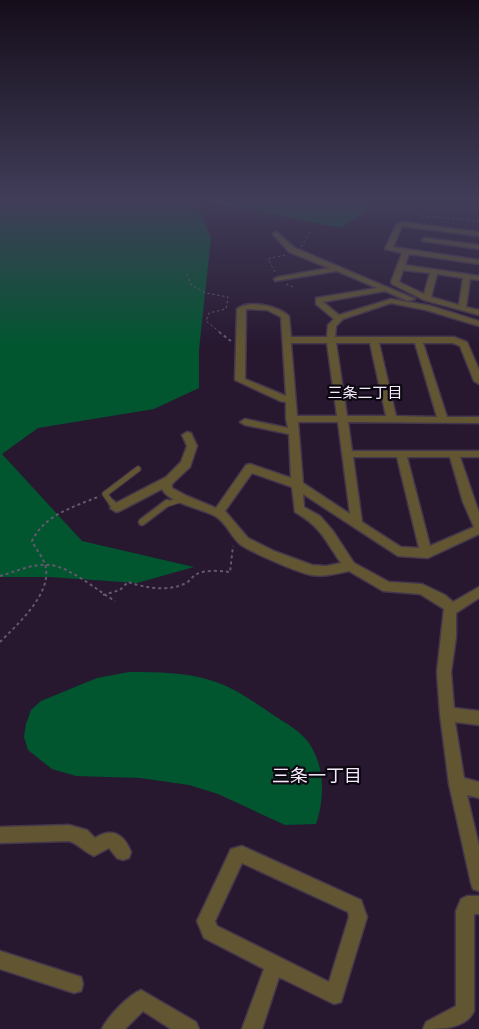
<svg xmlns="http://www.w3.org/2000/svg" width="479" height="1029" viewBox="0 0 479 1029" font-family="Karla,'Noto Sans JP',sans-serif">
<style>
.forest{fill:#015630}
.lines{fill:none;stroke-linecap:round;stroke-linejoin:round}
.service-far1-casing{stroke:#44364c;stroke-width:7}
.service-casing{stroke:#44364c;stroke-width:9}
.minor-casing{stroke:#44364c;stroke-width:3}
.path-far1{stroke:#65586d;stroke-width:1;stroke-dasharray:2.5 2.5;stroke-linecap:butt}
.path{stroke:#65586d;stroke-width:2;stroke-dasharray:3 3;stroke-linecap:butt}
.service-far1{stroke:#615532;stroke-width:5}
.service{stroke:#615532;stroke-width:6}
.minor{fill:#615532;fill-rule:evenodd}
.labels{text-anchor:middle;stroke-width:4.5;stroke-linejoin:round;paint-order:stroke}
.neighbourhood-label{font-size:15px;fill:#f4ebfb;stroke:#0c0710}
.near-neighbourhood-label{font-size:18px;fill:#f4ebfb;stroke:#0c0710}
</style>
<rect width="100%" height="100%" fill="#271830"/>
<!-- forest -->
<path class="forest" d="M0,202H196L211,238L199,350V388L154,409L38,428L2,454L82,541L194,567L137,583L49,577H0Z
M209,202H366L371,208L341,228Z
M129,672C157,672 186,672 213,681C232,687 250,699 266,710C280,720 299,729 309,743C325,767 325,798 316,824L285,825L218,794L189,785L140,778L76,776L52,769L28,750L24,737L26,724L31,710L41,701L97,678Z"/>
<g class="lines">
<defs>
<path id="service-far1" d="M113,505L105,494L138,469
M164,505L183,499"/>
<path id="service" d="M112,503L116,508
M142,522L167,503"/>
<path id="minor" d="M402,222L479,232V236L402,226L393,247L479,260V264L409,254L405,265L479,276V280L470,279L466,307L479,310V315L424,300L392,284L391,282L402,253L385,249L396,225ZM403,270L430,273L424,294L399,282ZM437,274L463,278L459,305L431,297Z
M276,232L295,248L415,299L408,301L385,291L323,302L339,315L391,299L431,306L479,321V326L426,310L391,303L343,319L336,326L335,337H454L467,342L479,370V384L474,381L460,346L453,343H423L447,417H479V423L348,422L352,451H479V457H460L479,513V534L428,558L398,556L303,494L304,507L320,516L333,531L354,563L389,582L422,584L445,595L453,602L479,587V598L456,613V637L451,672L454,708L479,711V725L455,722L464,778L479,782V798L467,795L479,846V891L473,889L471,883L449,784L440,714L437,672L444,609L420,594L383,591L349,571C336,574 324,577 311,575C297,572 253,553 241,545C231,537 226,522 215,516C202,509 169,503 162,489L120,511L116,512L110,508L112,505L166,477L181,462L187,446L182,435L187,432L191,433L197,446L190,467L172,484V488L187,496L216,508L246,465L250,464L291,478L289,434L245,425L240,422L245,419L288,428L286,419V402L280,401L235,380L237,309C249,299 278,306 289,316L291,337H327L328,325L334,319L316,304V298L377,288L337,271L275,281L274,279L278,277L329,268L289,252L273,234ZM246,309L267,310L281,317L286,396L245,379ZM291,343H327L337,416H297ZM336,343H370L386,416H347ZM379,343H415L437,417L396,416ZM298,422H338L350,514L303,483ZM353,457H397L419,548L401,547L362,522ZM407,457H450L463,502L474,527L430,546ZM252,473L292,487L295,512C322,528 324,539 341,563L326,566L312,565L274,551L248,538L225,511Z
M425,238L479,245V249L423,241L422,240Z
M69,825L87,830L95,838C112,827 124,834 131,852L129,858L123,860L117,858L109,848L94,856C84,852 79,844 69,841L0,843V827Z
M242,846L361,900L367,917L341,1002L334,1004L279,977L262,1029H242L264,969L204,938L197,921L231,849ZM242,863L348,912L349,917L329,982L217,926L215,921Z
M467,896H479V914H474V1011C466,1029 441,1029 423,1029L426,1022L456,1006V911L461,899Z
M0,951L81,977L83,984L81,991L74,993L0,969Z
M141,990L196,1022L199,1029H171L143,1011L125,1029H102C107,1017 129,995 141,990Z"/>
</defs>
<!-- service-far1 casing -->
<use href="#service-far1" class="service-far1-casing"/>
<!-- service casing -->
<use href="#service" class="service-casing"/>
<!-- minor casing -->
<use href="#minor" class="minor-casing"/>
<!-- path-far1 -->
<path class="path-far1" d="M422,216L479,221
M301,247L311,231
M275,272L268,259L285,255
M187,274L191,285L206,293L228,297L226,309L209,313L206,321L221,333
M286,284L293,287"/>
<!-- path -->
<path class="path" d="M219,332L231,341
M0,576C15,572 33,563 50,565C70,567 98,591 115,601
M103,595L120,590L128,582C145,588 169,592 186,583C190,581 192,577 195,575C205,569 219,571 230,572L233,546
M0,642C17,625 50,595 46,569C45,559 36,550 32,541C45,514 74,507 100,496"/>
<!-- service-far1 -->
<use href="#service-far1" class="service-far1"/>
<!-- service -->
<use href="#service" class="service"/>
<!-- minor -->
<use href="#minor" class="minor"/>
</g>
<!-- sky -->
<linearGradient id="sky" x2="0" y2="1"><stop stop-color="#150d1a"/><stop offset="0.58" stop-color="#413d59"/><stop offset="1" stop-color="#413d59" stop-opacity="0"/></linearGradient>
<rect width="479" height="346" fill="url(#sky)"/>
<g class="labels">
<!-- neighbourhood labels -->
<g class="neighbourhood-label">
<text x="365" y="398">三条二丁目</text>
</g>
<!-- near-neighbourhood labels -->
<g class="near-neighbourhood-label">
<text x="317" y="782">三条一丁目</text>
</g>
</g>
</svg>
